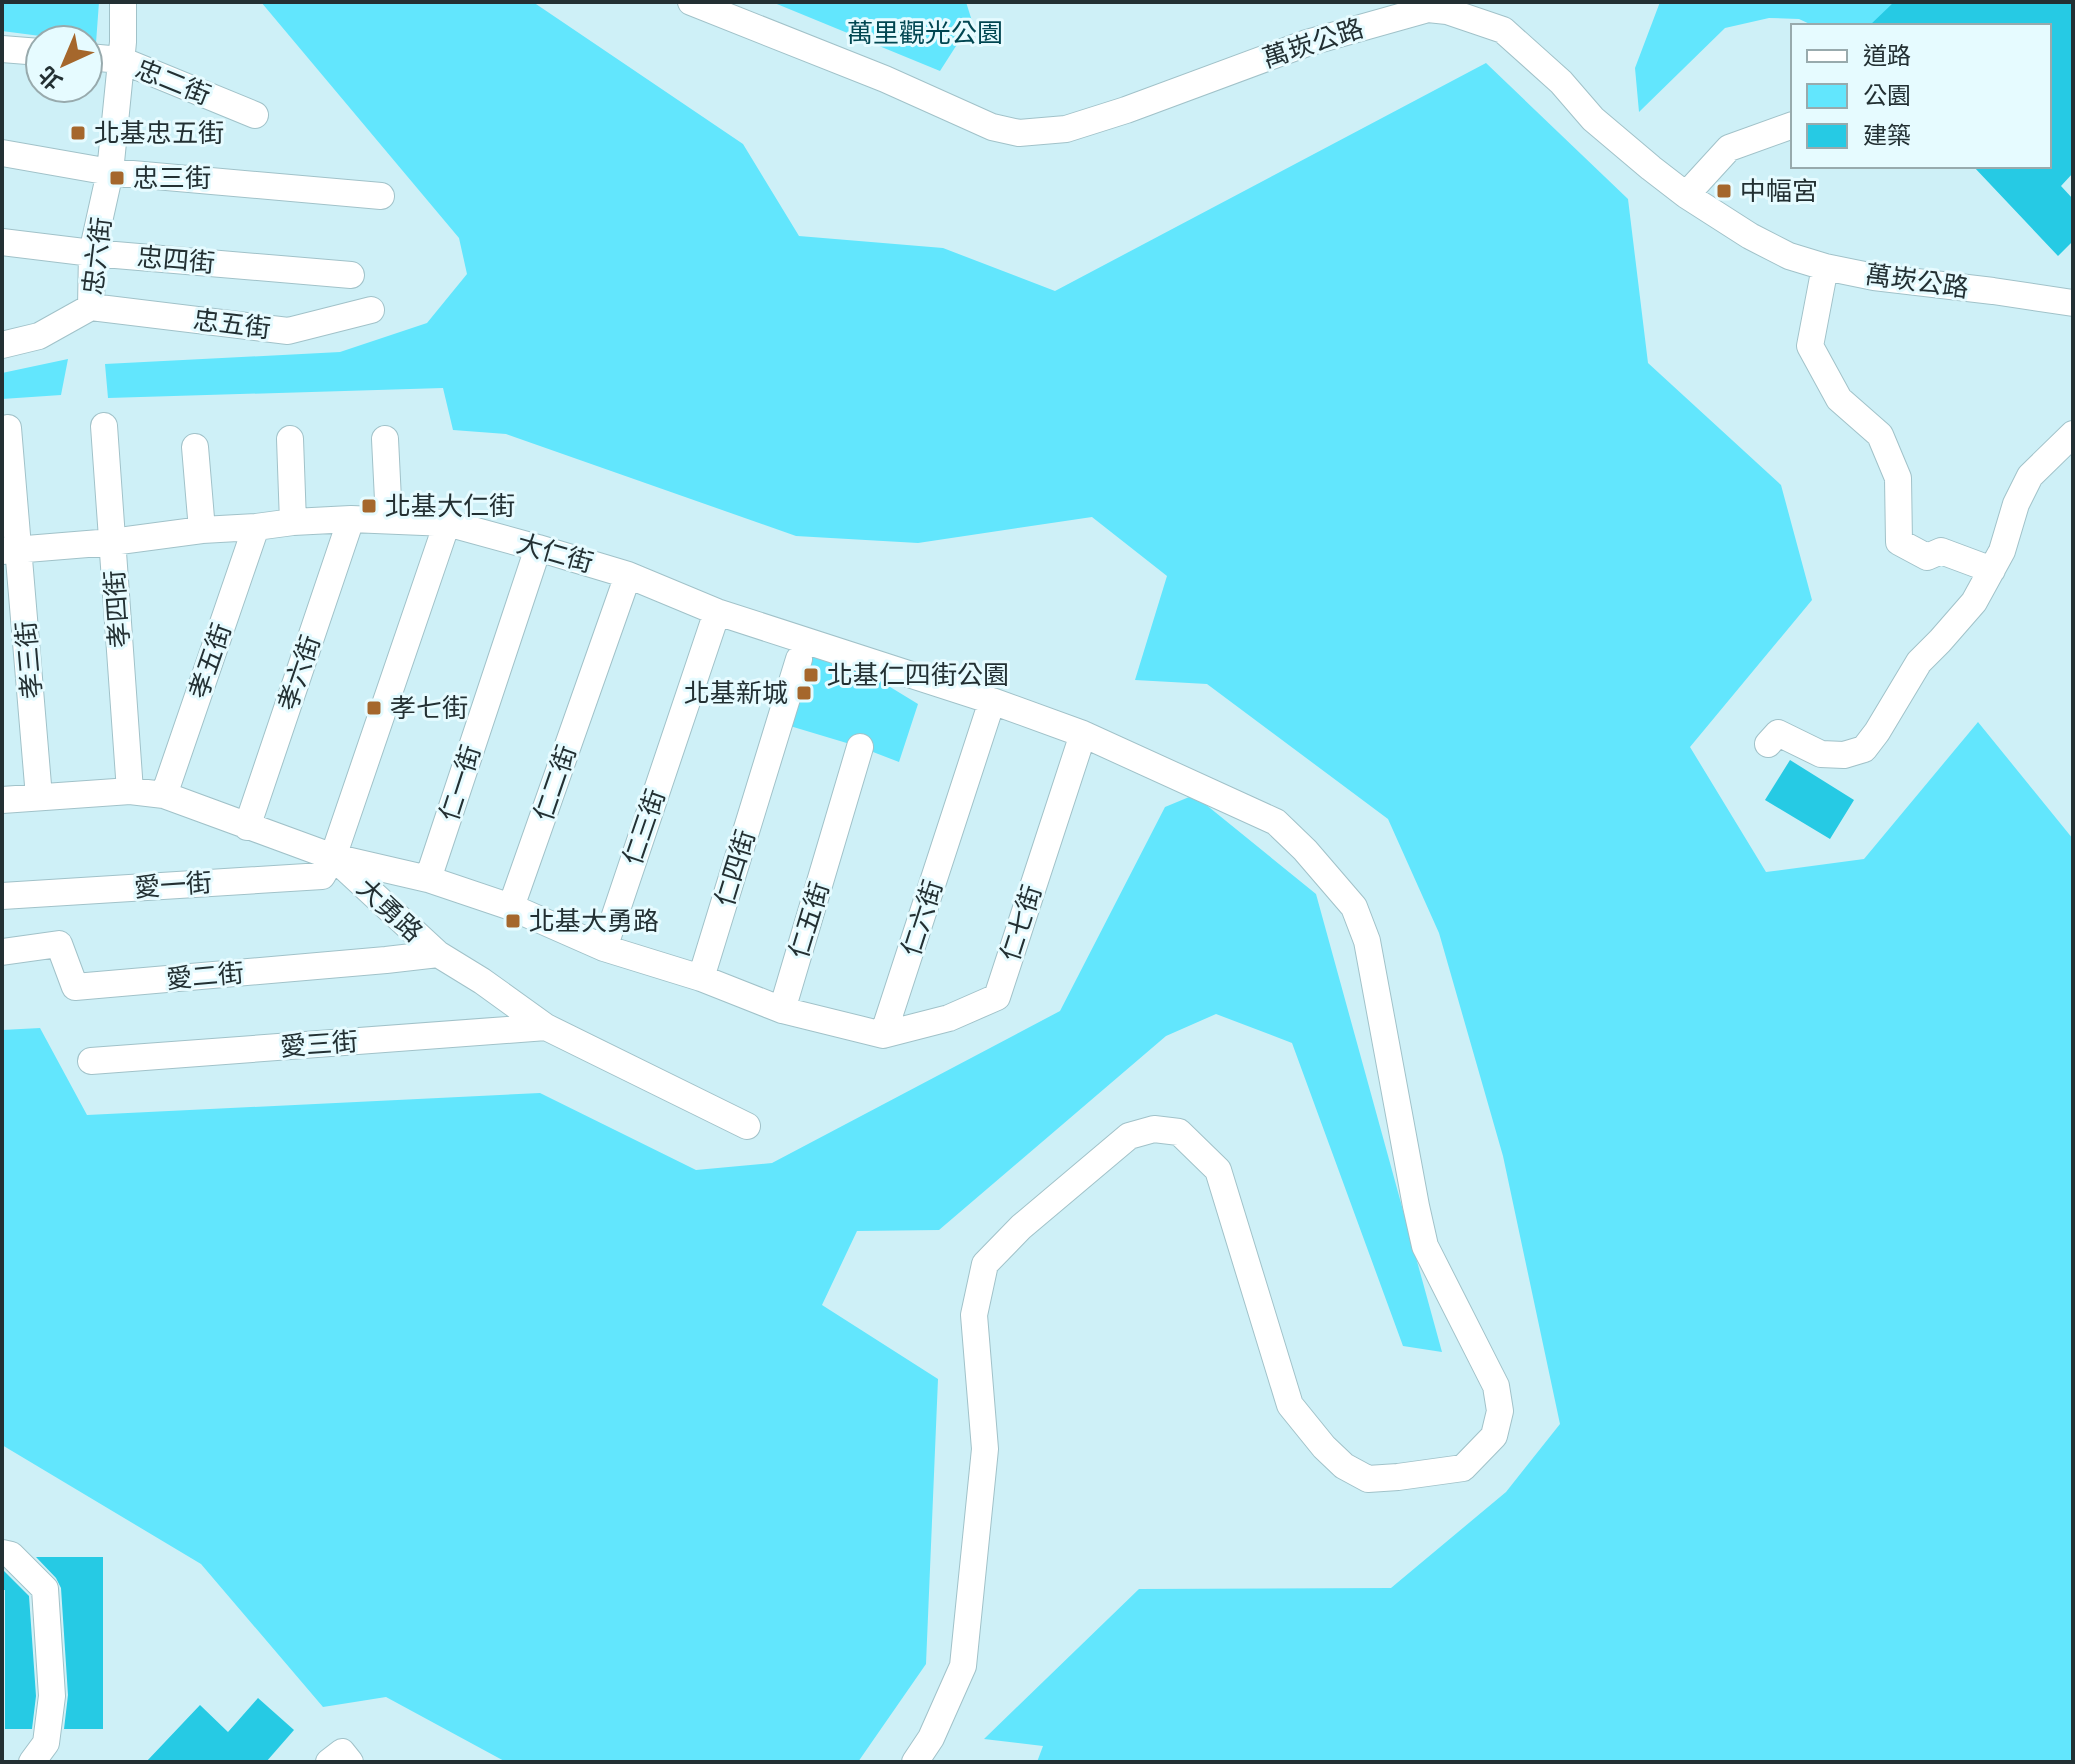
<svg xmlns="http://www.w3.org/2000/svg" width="2075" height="1764" viewBox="0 0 2075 1764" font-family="'Asap Condensed','Noto Sans TC',sans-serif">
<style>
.green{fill:#62e6fd}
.building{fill:#26cae4}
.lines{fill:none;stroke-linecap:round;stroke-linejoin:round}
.minor-casing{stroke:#a1c2c9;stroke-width:28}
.minor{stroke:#fff;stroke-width:26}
.poi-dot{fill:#a5672c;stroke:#e6fbff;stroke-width:3}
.labels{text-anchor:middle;stroke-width:6;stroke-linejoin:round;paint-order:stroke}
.park-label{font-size:26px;fill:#004651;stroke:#e6fbff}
.street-label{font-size:26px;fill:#233033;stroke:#e6fbff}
.poi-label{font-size:26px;fill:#233033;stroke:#e6fbff;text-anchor:start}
</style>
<rect width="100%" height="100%" fill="#cef0f7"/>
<!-- green -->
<path class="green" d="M2,2H99L96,43L88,42V40H71L2,31Z
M261,2H533L743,144L799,236L943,248L1055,291L1486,63L1628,199L1648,363L1781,485L1812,600L1690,747L1766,872L1864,859L1978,722L2073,839V1762H1037L1043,1746L984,1739L1139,1589L1391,1588L1506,1492L1560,1424L1503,1156L1439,933L1388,819L1207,684L1135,680L1167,576L1092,517L918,543L796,536L506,434L453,430L443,388L108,398L105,364L340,352L427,323L467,274L459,238Z
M772,2H926C933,5 956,2 966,2L972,21L940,71Z
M1660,2H1905L1871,26H1814L1799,19L1769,18L1725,28L1639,112L1635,68Z
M68,359L61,395L2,399V373Z
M792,627L918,704L899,762L860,747L780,723Z
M1194,795L1316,894L1442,1352L1403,1346L1292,1043L1216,1014L1166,1036L939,1230L857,1231L822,1305L938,1379L926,1664L858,1762H506L386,1697L323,1707L201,1564L2,1445V1030L40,1028L87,1115L540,1093L696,1170L772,1163L1060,1011L1165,807Z"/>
<!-- building -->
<path class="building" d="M1894,2H2073V173L2061,186L2073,199V241L2058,256L1973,166H2049V26H1869Z
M1790,760L1854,800L1830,839L1765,800Z
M36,1557H103V1729H64L68,1695L61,1588L56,1578Z
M2,1569L29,1596L36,1696L32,1729H5V1590H2Z
M258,1698L294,1730L266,1762H146L200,1705L228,1732Z"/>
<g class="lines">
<defs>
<path id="minor" d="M691,2L885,79L992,127L1019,133L1066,129L1126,110L1307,43L1428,9L1447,11L1503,30L1561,82L1593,119L1651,168L1686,195L1750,236L1789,256L1825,267L1874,277L1993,291L2073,303
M2,49L40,52
M88,57L121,60L255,115
M2,153L110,172L381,196
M1686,195L1729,148L1793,125
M2,242L92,253L351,275
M1825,267L1810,346L1839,399L1880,435L1898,478L1899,542L1927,557L1941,551L1992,570
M91,307L288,331L371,310
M2,345L39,336L91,307L92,253L110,172L123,42V2
M104,426L130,791
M8,428L39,797
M290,439L293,522
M385,439L389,520
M195,447L202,530
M2,551L112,542L202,530L256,527L293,522L351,519L447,523L538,548L628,575L717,612L992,701L1083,734L1276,822L1305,850L1354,907L1367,941L1416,1206L1425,1246L1496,1386L1500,1411L1494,1436L1463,1468L1398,1477L1368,1479L1344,1466L1324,1447L1290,1405L1218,1170L1179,1132L1154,1129L1129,1136L1021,1227L985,1264L974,1315L985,1449L963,1666L931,1738L915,1762
M1768,744L1778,733L1821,754L1844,755L1864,749L1877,732L1919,662L1940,641L1974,602L2002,551L2016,504L2030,476L2073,434
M164,795L256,527
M2,800L130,791L164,795L333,857L438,954L482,981L546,1027L747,1126
M247,827L351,519
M333,857L428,879L511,907L604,948L701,978L782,1010L883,1035L949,1018L997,997L1083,734
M428,879L538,548
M2,896L322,876L333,857L447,523
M511,907L628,575
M604,948L717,612
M2,952L59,944L75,987L386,960L438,954
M701,978L799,659
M782,1010L860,747
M883,1035L992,701
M91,1061L546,1027
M2,1553L11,1555L45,1589L52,1696L46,1743L32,1762
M329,1762L342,1752L350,1762"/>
</defs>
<!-- minor casing -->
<use href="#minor" class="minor-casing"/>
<!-- minor -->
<use href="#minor" class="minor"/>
</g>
<!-- markers -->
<g class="poi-dot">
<rect x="70" y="125" width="16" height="16" rx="4"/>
<rect x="109" y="170" width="16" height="16" rx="4"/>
<rect x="1716" y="183" width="16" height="16" rx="4"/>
<rect x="361" y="498" width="16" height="16" rx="4"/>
<rect x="803" y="667" width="16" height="16" rx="4"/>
<rect x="796" y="685" width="16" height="16" rx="4"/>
<rect x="366" y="700" width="16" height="16" rx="4"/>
<rect x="505" y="913" width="16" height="16" rx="4"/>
</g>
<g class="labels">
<!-- park labels -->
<g class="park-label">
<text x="925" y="42">萬里觀光公園</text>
</g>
<!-- street labels -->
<g class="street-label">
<text transform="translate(1313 43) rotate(-18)" y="9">萬崁公路</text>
<text transform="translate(173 82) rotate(22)" y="9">忠二街</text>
<text transform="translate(97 256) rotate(-83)" y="9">忠六街</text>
<text transform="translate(176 260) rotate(5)" y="9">忠四街</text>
<text transform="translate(1917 281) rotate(8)" y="9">萬崁公路</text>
<text transform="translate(232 324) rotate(7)" y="9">忠五街</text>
<text transform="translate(555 553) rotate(16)" y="9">大仁街</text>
<text transform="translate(117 609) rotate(-94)" y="9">孝四街</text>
<text transform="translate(29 660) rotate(-95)" y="9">孝三街</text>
<text transform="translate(210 661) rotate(-71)" y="9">孝五街</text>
<text transform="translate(299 673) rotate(-71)" y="9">孝六街</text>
<text transform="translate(460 783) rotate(-72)" y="9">仁一街</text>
<text transform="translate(555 783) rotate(-71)" y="9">仁二街</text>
<text transform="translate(644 827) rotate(-71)" y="9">仁三街</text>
<text transform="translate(735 868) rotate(-73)" y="9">仁四街</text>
<text transform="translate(173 885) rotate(-4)" y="9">愛一街</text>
<text transform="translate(390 910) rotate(43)" y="9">大勇路</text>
<text transform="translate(922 918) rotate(-72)" y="9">仁六街</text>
<text transform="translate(809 920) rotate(-73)" y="9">仁五街</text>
<text transform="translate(1021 923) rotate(-72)" y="9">仁七街</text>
<text transform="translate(205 976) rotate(-5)" y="9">愛二街</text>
<text transform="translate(319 1044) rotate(-4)" y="9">愛三街</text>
</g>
<!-- poi labels -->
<g class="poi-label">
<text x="94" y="142">北基忠五街</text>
<text x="133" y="187">忠三街</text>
<text x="1740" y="200">中幅宮</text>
<text x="385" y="515">北基大仁街</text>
<text x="827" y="684">北基仁四街公園</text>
<text x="788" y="702" text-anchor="end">北基新城</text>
<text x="390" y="717">孝七街</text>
<text x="529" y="930">北基大勇路</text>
</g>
</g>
<!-- border -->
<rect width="2075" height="1764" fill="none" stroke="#233033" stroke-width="8"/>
<!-- legend -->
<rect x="1791" y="24" width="260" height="144" fill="#e6fbff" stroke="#98aaad" stroke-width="2"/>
<rect x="1807" y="50" width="40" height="12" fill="#ffffff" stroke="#98aaad" stroke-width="2"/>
<text x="1863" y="64" font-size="24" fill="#233033">道路</text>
<rect x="1807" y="84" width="40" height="24" fill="#62e6fd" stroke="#98aaad" stroke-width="2"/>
<text x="1863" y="104" font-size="24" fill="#233033">公園</text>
<rect x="1807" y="124" width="40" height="24" fill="#26cae4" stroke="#98aaad" stroke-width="2"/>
<text x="1863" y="144" font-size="24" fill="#233033">建築</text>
<!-- north arrow -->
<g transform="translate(64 64) rotate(224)"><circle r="38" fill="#e6fbff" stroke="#98aaad" stroke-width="2"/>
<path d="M0-6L14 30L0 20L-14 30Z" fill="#a5672c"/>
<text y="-12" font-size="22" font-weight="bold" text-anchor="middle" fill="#233033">北</text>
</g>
</svg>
